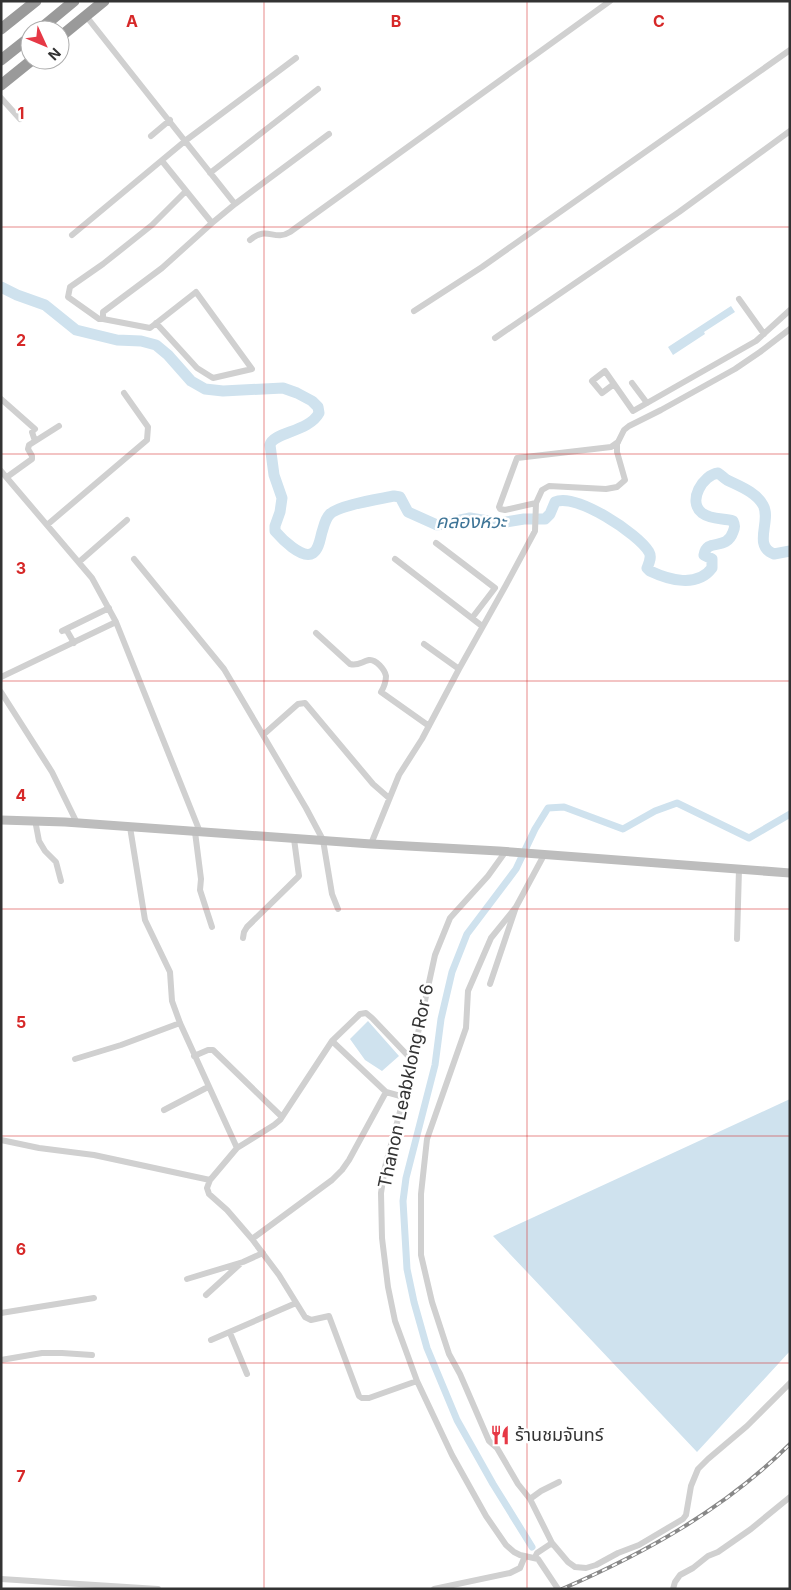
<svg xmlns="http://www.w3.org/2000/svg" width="791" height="1590" viewBox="0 0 791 1590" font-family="Inter,'Noto Sans Thai',sans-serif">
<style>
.water{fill:#cfe2ee}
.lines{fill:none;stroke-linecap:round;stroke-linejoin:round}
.canal{stroke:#cfe2ee;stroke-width:7}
.river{stroke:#cfe2ee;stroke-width:11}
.street{stroke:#d0d0d0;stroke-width:6}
.secondary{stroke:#bdbdbd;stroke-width:9}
.highway{stroke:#9a9a9a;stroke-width:11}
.rail-casing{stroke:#888;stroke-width:4}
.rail{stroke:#fff;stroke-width:2;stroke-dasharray:5.5;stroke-linecap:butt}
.grid{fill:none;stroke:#d62828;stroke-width:1;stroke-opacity:0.55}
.labels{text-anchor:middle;stroke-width:5;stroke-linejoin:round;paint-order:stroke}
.street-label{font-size:18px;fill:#333;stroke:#fff}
.poi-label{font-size:18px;fill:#333;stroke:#fff;text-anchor:start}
.water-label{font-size:19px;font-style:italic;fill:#3f7597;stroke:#fff}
.grid-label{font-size:16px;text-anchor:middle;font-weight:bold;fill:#d62828;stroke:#fff;stroke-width:5;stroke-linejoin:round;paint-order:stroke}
</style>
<rect width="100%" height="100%" fill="#fff"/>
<!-- water -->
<path class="water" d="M731,306L735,312L704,332L705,334L673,355L668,347Z
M368,1021L399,1056L382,1071L365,1060L350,1039Z
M790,1099V1351L697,1452L493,1236Z"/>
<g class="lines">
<!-- canal -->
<path class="canal" d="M532,1547L493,1484L457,1420L427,1348L414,1302L407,1269L403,1201L406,1178L435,1065L441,1019L452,972L467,934L516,869L535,829L548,808L564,807L623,829L655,811L677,803L749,838L790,814"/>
<!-- river -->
<path class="river" d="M1,287L17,295L45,305L76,330L117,340L141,341L156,345L168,355L191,381L205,389L223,391L283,388L297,393L312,401L318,407L319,413C309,432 273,432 270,445L274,475L282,498L280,512L275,526V531C281,538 302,560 313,553C319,549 320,539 322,532C324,526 325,519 330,514C339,505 380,499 394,496L400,497L408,512L437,525L470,518L500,523L524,519H545L550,514L555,502C575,492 639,534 649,552C652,557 649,563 647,568L650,571C669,580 697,588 712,568V559L704,555C707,537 726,552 733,532C735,527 735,525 733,521C724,518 711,520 702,513C687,501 703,475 718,473C721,475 724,478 727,480C739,486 756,492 763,505C772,520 752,546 774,554L790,551"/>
<!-- street -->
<path class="street" d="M86,16L185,141L296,58
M1,98L20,119
M151,136L170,120
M162,161L212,223L235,204L329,134
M210,173L318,89
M72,235L185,141L235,204
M250,240C267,225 274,242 290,232L610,1
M739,299L764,334
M414,311L482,267L790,50
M103,319H99L68,297L70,287L103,264L152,225L186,191
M156,323L197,368L213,378L252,369L196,292L150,328L103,319V312L162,268L212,223
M495,338L679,212L790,131
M632,383L647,403
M614,384L602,393L592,381L605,371L633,411L756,341L790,310
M1,399L35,429L32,432L35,441
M1,471L92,578L116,622L200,832
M7,477L32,459V456L28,449L29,445L59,426
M536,503L505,510L500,509L499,507L517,458L611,447L618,442
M47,525L147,440L148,427L124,393
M436,543L495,588L472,618
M134,559L224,669L306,808L323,840L332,894L338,909
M395,559L482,626
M79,562L127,520
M66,629L74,643
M62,631L109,608
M316,633L350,664C358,666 361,662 369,660C376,659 385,670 386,676C386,682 384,687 381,692L429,726
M424,644L459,669
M1,677L116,622
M1,692L52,772L77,823
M263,735L298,704L305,703L373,784L389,798
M35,820L39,841L45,851L56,862L61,881
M130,827L145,920L170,972L172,1001L180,1023L237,1148
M195,832L201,879L200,890L212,927
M371,844L399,775L422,739L459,669L506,585L535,531L536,503L542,490L549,486L606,489L617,487L625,480L617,452V444L624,430L629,426L661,410L735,369L760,352L790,329
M506,851L488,876L450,918L435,955L404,1097L385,1167L381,1193L382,1238L388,1287L395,1321L417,1381L452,1455L486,1516L506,1545L514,1552L520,1555L538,1559L558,1589
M516,907L491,938L468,991L466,1028L427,1139L421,1194V1255L432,1302L449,1354L460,1374L489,1441L497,1448L518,1484L530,1499L552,1543L568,1562L575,1567L586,1568L596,1565L618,1553L639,1545L683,1519L686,1515L691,1486L698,1469L708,1459L747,1426L790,1383
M243,938L244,932L247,927L299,876L294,839
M737,939L739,869
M490,984L516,907L544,855
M332,1041L386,1092
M194,1056L208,1050H213L282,1117
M75,1059L121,1045L180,1023
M412,1060L372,1018L366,1013L360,1014L332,1041L280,1120L274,1125L237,1148L210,1180L207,1188L209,1194L227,1210L252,1239L279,1275L305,1317L311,1320L329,1316L359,1396L362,1398H369L417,1381
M164,1110L208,1087
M1,1140L39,1148L94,1155L210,1180
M252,1239L332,1180L342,1170L349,1160L386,1092L404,1097
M187,1279L243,1262L263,1253
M206,1295L240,1264
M1,1313L94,1298
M230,1333L247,1374
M211,1340L296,1303
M1,1360L42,1353H62L92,1355
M530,1499L541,1491L559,1482
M535,1557L537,1553L552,1543
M1,1579L158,1589
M434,1589L510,1573L520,1568L525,1556
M673,1589L675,1582L680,1575L693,1568L708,1556L718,1552L751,1529L790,1497"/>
<!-- secondary -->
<path class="secondary" d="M1,820L65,822L371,844L499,851L790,873"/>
<!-- highway -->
<path class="highway" d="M1,29L36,1
M39,30L74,1
M60,37L104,1
M1,60L30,37
M1,85L32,60"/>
<defs>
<path id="rail" d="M562,1589C645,1553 725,1509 790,1444"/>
</defs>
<!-- rail casing -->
<use href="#rail" class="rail-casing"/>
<!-- rail -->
<use href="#rail" class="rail"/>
</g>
<!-- grid -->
<path class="grid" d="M264,1V1589M527,1V1589M1,227H790M1,454H790M1,681H790M1,909H790M1,1136H790M1,1363H790"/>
<!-- icons -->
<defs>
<symbol id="restaurant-bare" viewBox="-9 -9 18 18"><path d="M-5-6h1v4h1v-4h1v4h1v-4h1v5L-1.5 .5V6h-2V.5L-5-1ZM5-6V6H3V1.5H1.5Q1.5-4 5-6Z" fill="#e63946" stroke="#fff" stroke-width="2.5" paint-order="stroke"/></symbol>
</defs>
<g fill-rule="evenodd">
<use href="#restaurant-bare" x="486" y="1421" width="28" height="28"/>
</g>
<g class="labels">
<!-- street labels -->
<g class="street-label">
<text transform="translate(406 1086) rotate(-78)" y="6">Thanon Leabklong Ror 6</text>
</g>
<!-- poi labels -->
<g class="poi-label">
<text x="515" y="1441">ร้านชมจันทร์</text>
</g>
<!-- water labels -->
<g class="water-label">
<text x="471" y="528">คลองหวะ</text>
</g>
</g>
<g class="grid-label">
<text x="132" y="27">A</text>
<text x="396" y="27">B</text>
<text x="659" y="27">C</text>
<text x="21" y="119">1</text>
<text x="21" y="346">2</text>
<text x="21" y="574">3</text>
<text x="21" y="801">4</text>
<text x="21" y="1028">5</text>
<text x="21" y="1255">6</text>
<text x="21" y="1482">7</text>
</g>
<!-- border -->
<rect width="791" height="1590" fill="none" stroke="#333333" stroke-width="5"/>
<!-- north arrow -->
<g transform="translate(45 45) rotate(134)"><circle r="24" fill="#ffffff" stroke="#adadad"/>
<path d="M0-4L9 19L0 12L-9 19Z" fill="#e63946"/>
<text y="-8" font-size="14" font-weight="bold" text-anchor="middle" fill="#333333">N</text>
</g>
</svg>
